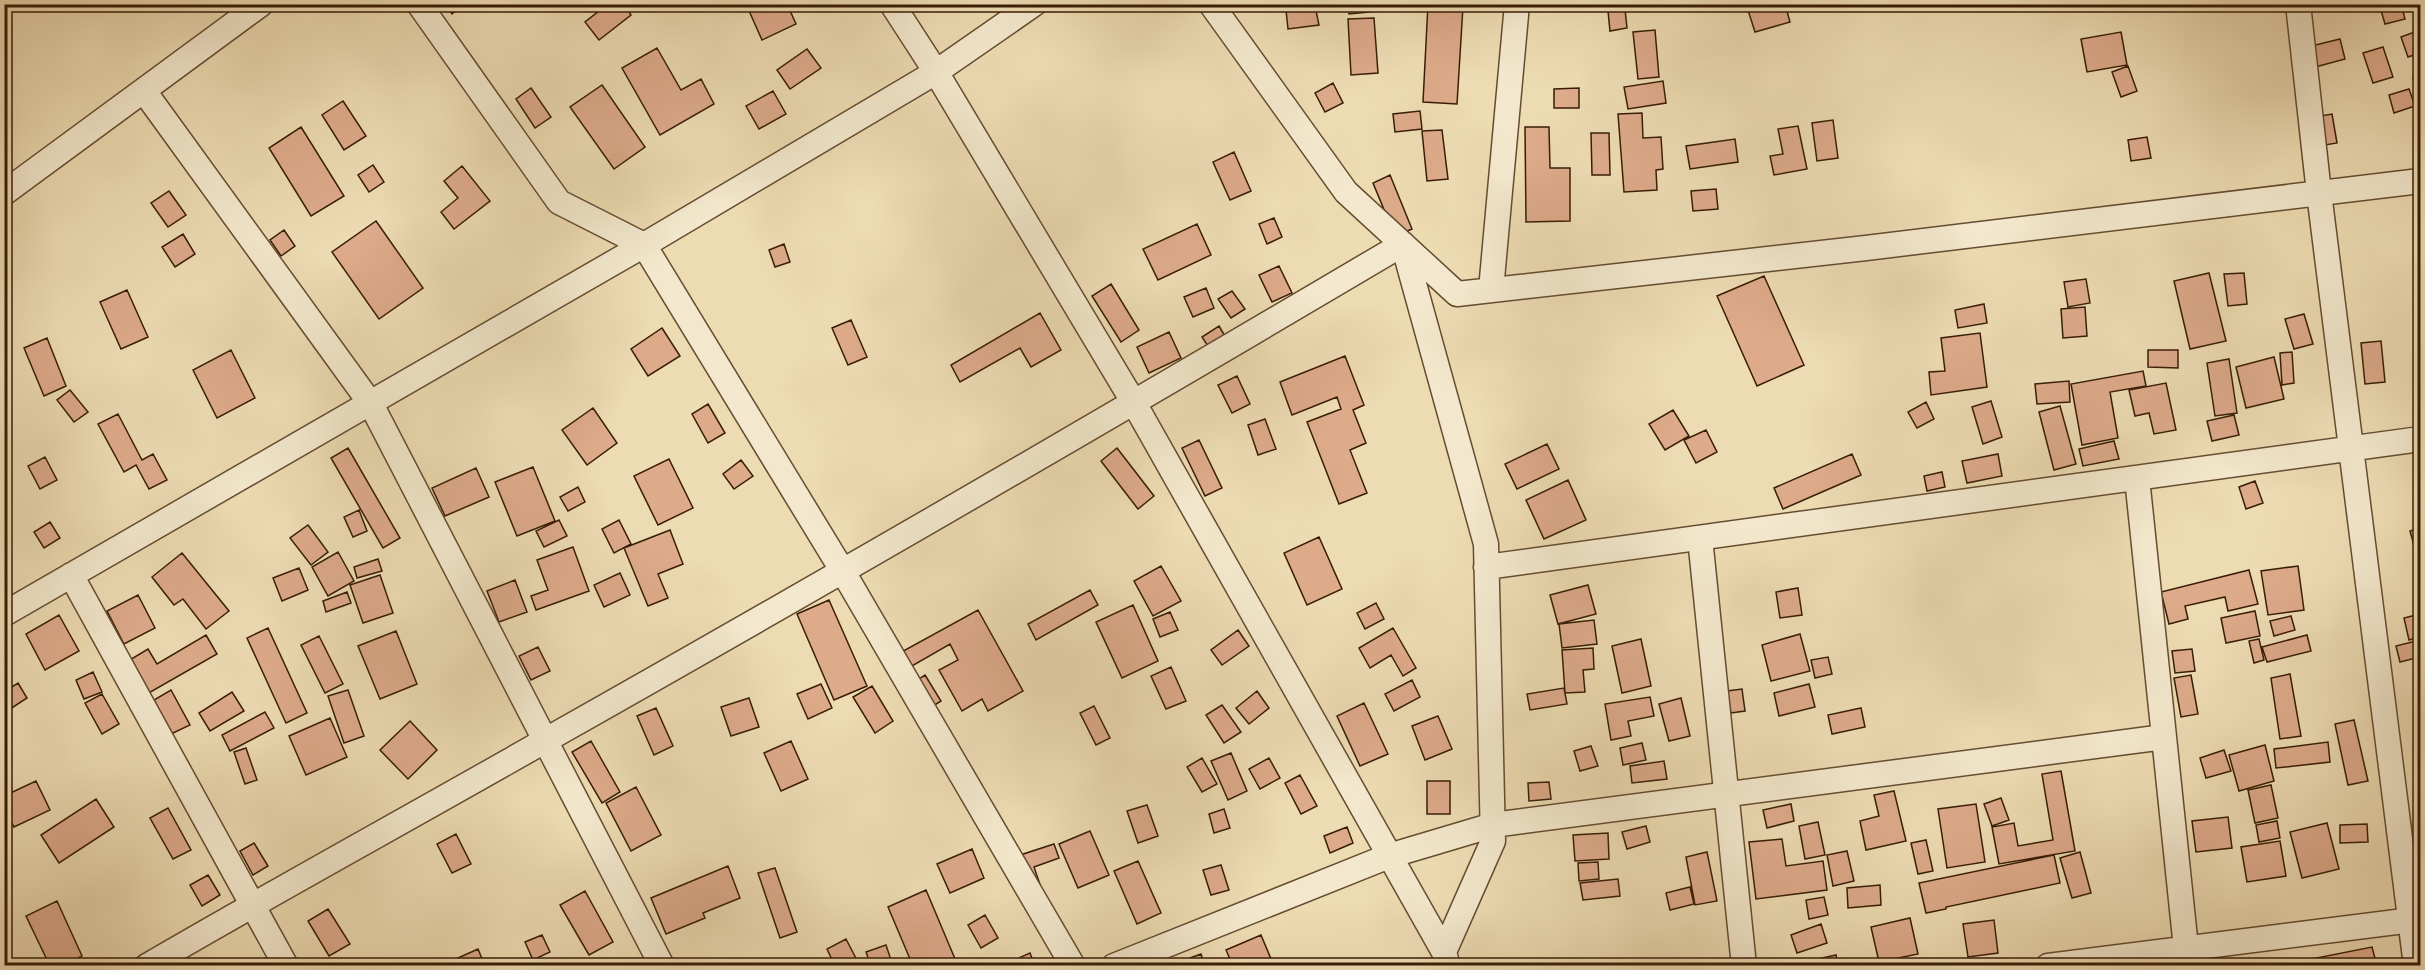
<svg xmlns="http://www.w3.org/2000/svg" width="2425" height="970" viewBox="0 0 2425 970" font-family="Alegreya,serif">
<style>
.building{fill:#ddaa8a;stroke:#381d06;stroke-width:1.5}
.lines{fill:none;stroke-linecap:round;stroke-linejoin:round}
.street-casing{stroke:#654c31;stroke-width:27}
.street{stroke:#f3e8cd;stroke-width:24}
</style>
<rect width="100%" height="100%" fill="#eddbb2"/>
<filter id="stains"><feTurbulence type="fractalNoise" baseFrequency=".00333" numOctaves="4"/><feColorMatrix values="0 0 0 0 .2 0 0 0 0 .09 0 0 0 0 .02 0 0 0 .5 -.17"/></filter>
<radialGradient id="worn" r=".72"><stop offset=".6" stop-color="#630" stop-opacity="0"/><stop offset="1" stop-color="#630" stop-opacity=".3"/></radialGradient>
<!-- building -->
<path class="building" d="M445,4H464L452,14Z
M590,4H603L595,11Z
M608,4H624L631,15L599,40L585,22Z
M746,4H787L796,24L762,40Z
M1348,4H1378L1379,11L1349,14Z
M1428,4L1463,6L1457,104L1423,102Z
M1746,4H1785L1790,22L1755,32Z
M2389,4H2401L2405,19L2385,24L2380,7Z
M1315,6L1319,25L1288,29L1286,10Z
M1625,9L1627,28L1610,31L1608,11Z
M1374,18L1378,73L1351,75L1348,19Z
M1655,30L1659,77L1638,79L1633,32Z
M2420,30V53L2408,57L2401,37Z
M2121,32L2127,65L2087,72L2081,39Z
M2340,39L2345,59L2308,69L2303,48Z
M2383,47L2393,77L2373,83L2363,53Z
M657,48L681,90L701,79L714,104L660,135L622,68Z
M807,49L821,68L790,89L777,70Z
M2128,66L2137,91L2121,97L2112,72Z
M2420,77V107H2417L2413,78Z
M1663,81L1666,103L1628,109L1624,87Z
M1333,83L1343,103L1325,112L1315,93Z
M602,85L645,147L614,169L570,107Z
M531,88L551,117L535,128L516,99Z
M1579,88V108H1554V89Z
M2409,89L2415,106L2394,113L2389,95Z
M773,91L786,114L759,129L746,106Z
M343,101L366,136L344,150L322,115Z
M1420,111L1422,129L1395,132L1393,114Z
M1642,113L1643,138L1661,137L1663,169L1656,170L1657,190L1624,192L1618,114Z
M2332,114L2337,143L2319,146L2314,117Z
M1833,120L1838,158L1817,161L1812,123Z
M1798,126L1807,169L1774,175L1770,156L1783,154L1778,129Z
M301,127L344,196L311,216L269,148Z
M1525,127H1549L1550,168H1570V221L1526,222Z
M1442,130L1448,179L1427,181L1422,131Z
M1591,133H1609L1610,175H1592Z
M2147,137L2151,158L2131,161L2128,140Z
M1735,139L1738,162L1690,169L1686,146Z
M1234,152L1251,191L1230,200L1213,162Z
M373,165L384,182L369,192L358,175Z
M462,166L490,201L454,229L441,212L458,198L444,181Z
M1390,175L1412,229L1395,236L1373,183Z
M1716,189L1718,209L1693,211L1691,191Z
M169,191L186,215L168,227L151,203Z
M1274,218L1282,237L1267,244L1259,224Z
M376,221L423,288L379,319L332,252Z
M1197,224L1211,255L1158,280L1143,249Z
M284,230L295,246L281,256L270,240Z
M183,234L195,254L175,267L162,247Z
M784,244L790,262L775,267L769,250Z
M1279,266L1292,293L1272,302L1259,275Z
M2209,273L2226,341L2190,349L2174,281Z
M2244,273L2247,304L2228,306L2224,274Z
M1764,276L1804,365L1757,386L1717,296Z
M2086,279L2090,303L2068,307L2064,282Z
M1111,284L1139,330L1121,342L1092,296Z
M1206,288L1214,308L1193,317L1184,297Z
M127,290L148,337L121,349L100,302Z
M1232,291L1245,309L1231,318L1218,299Z
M1984,304L1987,323L1958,328L1955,310Z
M2085,307L2087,336L2063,338L2061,309Z
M1040,313L1061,350L1031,367L1020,348L960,382L951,365Z
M2304,314L2313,344L2294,349L2285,319Z
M851,320L867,357L848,365L832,328Z
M1219,326L1229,343L1213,354L1202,337Z
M662,328L680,356L648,376L631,349Z
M1169,332L1181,358L1149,373L1137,347Z
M1980,333L1987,387L1931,395L1929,372L1945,371L1941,338Z
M47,338L66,386L44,396L24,348Z
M2381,341L2385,382L2365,384L2361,343Z
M231,350L255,398L217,418L193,370Z
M2148,350H2178V368L2148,367Z
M2292,352L2294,383L2282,385L2280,353Z
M1345,356L1364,405L1353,410L1366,443L1350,450L1367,493L1339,504L1307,422L1341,409L1337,397L1292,415L1280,382Z
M2274,357L2284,399L2246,408L2236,367Z
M2229,359L2237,413L2215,416L2207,363Z
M2143,371L2146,386L2110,392L2118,438L2082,445L2071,384Z
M1237,376L1250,404L1232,413L1218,385Z
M2069,381L2070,402L2037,404L2035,384Z
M2166,383L2176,430L2154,434L2149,413L2135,416L2129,390Z
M70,390L88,412L74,422L57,400Z
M1991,401L2002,437L1983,444L1972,407Z
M1926,402L1934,419L1917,428L1908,412Z
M708,404L725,433L708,443L692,414Z
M2060,406L2076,464L2054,470L2039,412Z
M593,408L617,443L587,465L562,430Z
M1673,410L1689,436L1665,450L1649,424Z
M118,414L142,460L153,454L167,480L149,489L136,465L124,472L98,424Z
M2234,415L2239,435L2212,441L2207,421Z
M1265,419L1276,449L1258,455L1248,425Z
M1706,430L1717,452L1696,463L1684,440Z
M1199,440L1222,488L1205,496L1182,448Z
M2114,441L2119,459L2083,466L2079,449Z
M1547,444L1559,469L1517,489L1505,464Z
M348,448L400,538L383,548L331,458Z
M1117,448L1154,496L1138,509L1101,461Z
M1852,454L1861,475L1783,509L1774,488Z
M1998,454L2002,476L1967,483L1962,461Z
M45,457L57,480L40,489L28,466Z
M669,459L693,508L658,525L634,476Z
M741,460L753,476L734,489L723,474Z
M533,467L555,521L517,536L495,482Z
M476,468L489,497L445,516L432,488Z
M1942,472L1945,487L1927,491L1924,476Z
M1568,480L1586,520L1544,539L1526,500Z
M2255,481L2263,503L2246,509L2239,487Z
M578,487L585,502L568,511L560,497Z
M359,510L367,531L353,537L344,517Z
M559,520L567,536L544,547L536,531Z
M619,520L631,544L614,553L602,529Z
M50,522L60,538L44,548L34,532Z
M308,525L328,552L311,565L290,538Z
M2420,528V567L2410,531Z
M670,530L683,564L658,574L668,598L648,606L624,548Z
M1319,537L1342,589L1307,605L1284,553Z
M573,547L589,591L536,610L531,596L548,590L537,560Z
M338,552L354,581L328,596L312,567Z
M182,553L229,611L206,629L183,599L174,605L152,577Z
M378,559L382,571L357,578L354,567Z
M1161,566L1181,601L1153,616L1134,581Z
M2298,566L2304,610L2268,615L2261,571Z
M299,568L308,590L282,601L273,578Z
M2249,570L2258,604L2228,611L2225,597L2185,606L2188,619L2169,624L2161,592Z
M620,573L630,595L604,607L594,585Z
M380,575L393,613L363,623L350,585Z
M515,580L527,612L499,622L487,591Z
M1588,585L1596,614L1558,624L1550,595Z
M1798,588L1802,615L1780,618L1776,592Z
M1090,590L1098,605L1036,640L1028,624Z
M347,592L351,603L326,612L323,601Z
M138,595L155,628L124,644L107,611Z
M829,600L867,686L834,700L797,614Z
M1376,603L1384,619L1365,629L1357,613Z
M1133,605L1158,661L1122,678L1096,622Z
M978,610L1023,691L988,711L982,699L962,711L939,670L958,660L950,644L905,670L896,655Z
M2255,611L2260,636L2226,643L2221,618Z
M1170,612L1178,630L1160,637L1153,619Z
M2420,614V637L2409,640L2404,618Z
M59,615L79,651L45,670L26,634Z
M2291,616L2295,630L2274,636L2270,621Z
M1594,620L1597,644L1562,648L1559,624Z
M268,628L307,713L286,723L247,638Z
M1393,628L1416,668L1403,676L1391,655L1370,668L1359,648Z
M1238,630L1249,646L1222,665L1211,650Z
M396,631L417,684L380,699L358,646Z
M1800,634L1810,671L1771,681L1762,645Z
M206,635L217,654L147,694L128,661L148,649L157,664Z
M2307,635L2311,651L2267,662L2262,647Z
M319,636L343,684L325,693L301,645Z
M1641,639L1651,686L1622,693L1612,646Z
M2259,639L2264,660L2254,663L2249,641Z
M2420,640V657L2400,662L2396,646Z
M538,647L550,671L531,680L519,656Z
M1593,648L1594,669L1583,670L1585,692L1565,693L1562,650Z
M2192,649L2195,671L2175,673L2172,651Z
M1828,657L1832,674L1815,678L1811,660Z
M1171,667L1186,701L1166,709L1151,676Z
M93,672L102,692L84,699L76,680Z
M2290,674L2301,736L2280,739L2271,678Z
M925,675L941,701L927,710L911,684Z
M2191,675L2198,714L2181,717L2174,678Z
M1412,680L1420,697L1394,711L1385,694Z
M18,683L27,698L4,713V692Z
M821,684L832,708L808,719L797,694Z
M1809,684L1815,707L1779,716L1774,693Z
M872,686L893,721L875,733L853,697Z
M1564,688L1567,704L1530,710L1527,694Z
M1742,689L1745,711L1731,713L1727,691Z
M171,690L190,725L171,734L154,700Z
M348,690L364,736L344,743L328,696Z
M1257,691L1269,708L1249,724L1236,708Z
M232,692L244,711L210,731L199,713Z
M102,694L119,724L102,734L85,703Z
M1650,697L1654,716L1628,721L1631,736L1611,740L1605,704Z
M749,698L759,727L731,736L721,707Z
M1681,698L1690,736L1669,741L1659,704Z
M1364,703L1388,754L1360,766L1337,716Z
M1222,705L1241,732L1224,743L1206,715Z
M1094,706L1110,738L1096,745L1080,713Z
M656,708L673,746L654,755L637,716Z
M1861,708L1865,727L1832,734L1828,715Z
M265,712L274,728L230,751L222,735Z
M1438,716L1452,749L1425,760L1412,726Z
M330,718L347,757L306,775L289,736Z
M2354,720L2368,781L2348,785L2335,724Z
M410,721L437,750L408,779L380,750Z
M591,741L620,792L602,803L572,752Z
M791,741L808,779L781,791L764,753Z
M2328,742L2330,762L2276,768L2274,749Z
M1642,743L1646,760L1623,765L1620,748Z
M2265,745L2274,781L2239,791L2229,755Z
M1591,746L1598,766L1580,771L1574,751Z
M246,748L257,780L245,784L234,752Z
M2224,750L2231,771L2206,778L2200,758Z
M1231,753L1247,791L1228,800L1211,761Z
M1202,758L1217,784L1202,792L1187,767Z
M1269,758L1280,778L1260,789L1249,769Z
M1664,761L1667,779L1632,783L1630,766Z
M2061,771L2075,851L1999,864L1992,827L2014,823L2018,846L2053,840L2042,774Z
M1300,775L1317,806L1301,814L1285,783Z
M36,781L50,810L14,827L4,808V796Z
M1427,781H1450V814H1427Z
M1549,782L1551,799L1529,801L1528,783Z
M2271,785L2278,818L2255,823L2248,790Z
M636,787L661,835L631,851L606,803Z
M1894,791L1906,841L1866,850L1860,821L1879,816L1874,795Z
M2001,798L2009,820L1992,826L1984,804Z
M96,799L114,827L59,863L41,835Z
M1791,804L1794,821L1767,828L1763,810Z
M1976,804L1985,862L1947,868L1938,809Z
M1147,805L1158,836L1138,843L1127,811Z
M168,808L191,850L173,859L150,818Z
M1224,809L1230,828L1214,833L1209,814Z
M2228,817L2232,848L2196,852L2192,821Z
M2277,821L2280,838L2259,842L2256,825Z
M1818,822L1825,855L1805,859L1799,826Z
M2327,823L2339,869L2302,878L2290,832Z
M2367,824L2368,842L2340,843V825Z
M1646,826L1650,842L1627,849L1622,832Z
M1347,827L1353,843L1330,853L1324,836Z
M1090,831L1109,875L1078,888L1059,844Z
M1608,833L1609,859L1575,861L1573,835Z
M456,834L471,864L452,873L437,844Z
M1782,839L1786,866L1823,861L1827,890L1756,899L1749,842Z
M1926,840L1933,871L1918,874L1911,843Z
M2280,841L2286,876L2247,882L2241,847Z
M254,843L268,866L253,875L240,851Z
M1054,844L1059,858L1034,867L1048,908L1011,858Z
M972,849L984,878L950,893L937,864Z
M1847,851L1854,881L1833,886L1827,855Z
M1707,852L1717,901L1695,905L1686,857Z
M2080,852L2091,893L2072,898L2060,858Z
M2054,855L2060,883L1946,907V909L1926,913L1919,883Z
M1138,861L1161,913L1137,924L1114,871Z
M1598,862L1599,879L1579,881L1578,863Z
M1221,865L1229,890L1211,895L1203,870Z
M728,866L740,898L703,913L705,918L666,934L651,898Z
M775,868L797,932L780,938L758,873Z
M208,875L220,895L202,906L190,885Z
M1618,879L1620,896L1583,900L1580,883Z
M1880,885L1881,905L1848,908L1847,888Z
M1690,887L1694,904L1670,910L1666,893Z
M926,890L958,966H913L888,907Z
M585,891L613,942L589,955L560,905Z
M1824,897L1828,915L1809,919L1806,900Z
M57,901L82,956L62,966H50L26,916Z
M328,909L350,944L329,956L308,921Z
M985,915L998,938L981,948L968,925Z
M1910,918L1918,954L1879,962L1871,927Z
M1994,920L1998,953L1968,957L1963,924Z
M1821,924L1827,943L1797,953L1791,935Z
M542,935L550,952L533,960L525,942Z
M1261,935L1274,966H1233L1226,950Z
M846,939L860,966H835L827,949Z
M886,945L893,966H871L866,952Z
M2372,947L2377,966H2297L2296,962Z
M478,949L485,966H450L449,962Z
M1030,953L1035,966H1001Z
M1201,954L1205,966H1173V964Z
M1836,955L1838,966H1814L1813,960Z
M756,959L757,966H735L734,964Z
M2256,962H2284V966H2256Z"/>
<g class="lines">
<defs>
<path id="street" d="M419,4L559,202L644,245L842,570L1073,966
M892,4L936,72L1134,403L1444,952L1447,963
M1211,4L1346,192L1457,294L1866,248L2420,181
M2298,4L2319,193L2416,966
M144,91L371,404L662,966
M4,193L261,4
M1491,290L1517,4
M2137,478L2186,948
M1700,538L1744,966
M1486,567L2420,439
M71,575L286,966
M4,614L644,245L936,72L1034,4
M147,966C279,889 413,816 546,740C833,578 1119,412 1403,244L1486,544L1493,841L1444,952
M1114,966L1389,856L1493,825L2164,737
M2048,966L2420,919"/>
</defs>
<!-- street casing -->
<use href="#street" class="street-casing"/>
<!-- street -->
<use href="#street" class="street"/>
</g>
<!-- margin -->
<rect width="2425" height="970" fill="none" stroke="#eddbb2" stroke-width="24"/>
<rect x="6" y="6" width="2413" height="958" fill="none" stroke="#381d06" stroke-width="3"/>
<rect x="12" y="12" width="2401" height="946" fill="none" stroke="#381d06" stroke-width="1.5"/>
<rect width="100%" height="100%" filter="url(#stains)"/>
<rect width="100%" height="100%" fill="url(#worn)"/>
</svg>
